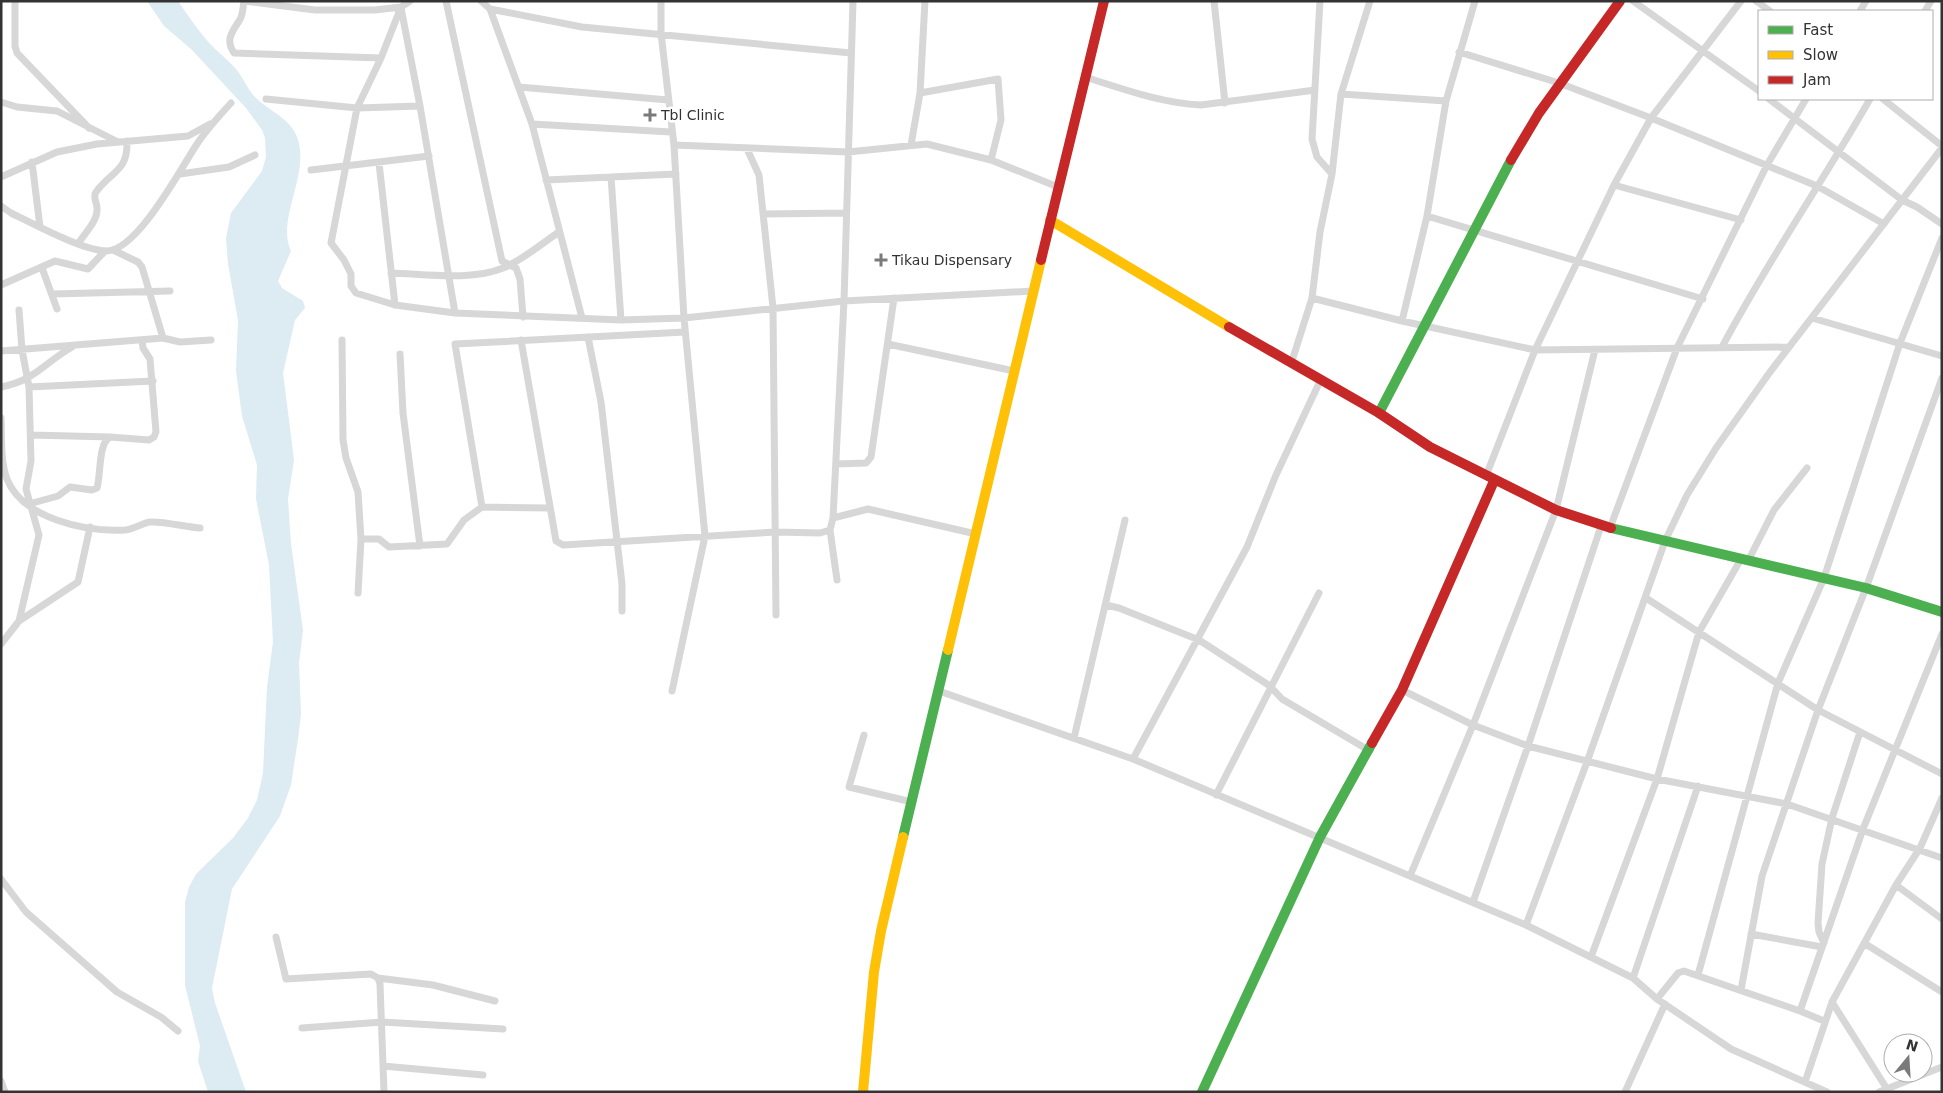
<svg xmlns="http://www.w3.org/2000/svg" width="1943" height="1093" viewBox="0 0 1943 1093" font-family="'DejaVu Sans',sans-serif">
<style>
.water{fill:#ddebf3}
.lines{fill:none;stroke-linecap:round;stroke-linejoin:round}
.street{stroke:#d7d7d7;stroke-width:7}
.fast{stroke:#4caf50;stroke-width:10}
.slow{stroke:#ffc107;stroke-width:10}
.jam{stroke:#c62828;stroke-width:10}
.poi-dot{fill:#7a7a7a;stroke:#fff;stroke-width:2}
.labels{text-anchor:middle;stroke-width:5;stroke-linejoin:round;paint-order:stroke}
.poi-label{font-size:14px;fill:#333;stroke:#fff;text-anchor:start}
</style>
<rect width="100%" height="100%" fill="#fff"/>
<!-- water -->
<path class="water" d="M147,1H178C189,17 199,32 212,46C221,55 232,63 239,73C244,80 248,89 253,95C267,111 292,118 298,140C309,176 276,220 291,251L278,281L282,288L303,301L305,308L295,320L283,373L294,460L288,499L291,544L303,630L299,663L301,714L298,739L291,785L280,816L232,889L212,988L215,1003L246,1092H208L198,1061L200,1046L185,985V902L189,887L196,874L233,838L248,818L257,800L263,773L267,687L273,642L269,565L256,499L257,465L242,416L236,371L238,320L228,264L226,238L231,213L262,171L266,157L265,138L262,130L246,108L191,49L164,26Z"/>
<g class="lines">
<!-- street -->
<path class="street" d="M15,1V46L17,53L89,128
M244,1C243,7 243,16 239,21C232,32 225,40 234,53L381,58
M244,1L315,10H375L401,7L410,1
M446,1L502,261L516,268L520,279L523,317
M481,1L490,9L532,124L582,318
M661,1V33L674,145L684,318L705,536L672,691
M1214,1L1225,103
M1320,1L1312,139L1317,157L1332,174
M1633,1L1759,91
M1756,1L1770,11
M401,7L381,58L357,108L331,243L344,260L351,274V286L356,293L395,305L455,313L621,320L684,318L844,301L1033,291
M401,8L420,106L455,313
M490,9L582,27L851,53
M1860,11L1866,1
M1925,11L1931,1
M1459,52L1559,83L1651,118L1817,186L1884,224
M1085,77C1123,89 1161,103 1201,105L1315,90
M519,87L668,100
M920,93L998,79L1001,120L991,160
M1341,94L1446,101
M266,99L357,108L420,106
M1769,99L1902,200L1917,207L1942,224
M1883,99L1942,146
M1,102L17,107L57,111L118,142
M532,124L671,132
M674,145L848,152L927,144L991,160L1058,187
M911,145L920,93L925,1
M747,149L759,175L773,308L776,615
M32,162L40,227
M379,163L395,305
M311,170L429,156
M180,174L229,167L255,155
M1,177L57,152L97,144L188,136L210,124
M611,177L621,320
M546,180L676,174
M1614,185L1741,220
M1,206L11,213C34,224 81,250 106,251C137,252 181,168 197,144C207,129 219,116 231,103
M763,214L846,213
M1427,216L1703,299
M78,244C84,234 97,222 97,210C98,203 92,198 96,192C111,171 128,172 127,141
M113,250L138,262L142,267L163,338
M42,268L57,309
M391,273C426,274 472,281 503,268C523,260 541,244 559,232
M1,285L55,261L88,269L105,251
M52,294L170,291
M1312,298L1402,321L1535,350L1789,347
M19,310L22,350L29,387L31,461L26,489L39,535L19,621
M1812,318L1942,356
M1402,321L1427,216L1446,101L1475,1
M588,337L601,402L622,584V611
M342,340L343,440L346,458L358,492L361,539L358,593
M521,340L556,541L563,545L776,532L820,533L830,530
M888,344L1014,371
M1722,347C1767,262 1822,183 1870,99
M1,351L163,338L180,342L211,340
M400,354L403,413L420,546
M1291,364L1312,298L1320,232L1332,174L1341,94L1370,1
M1,387C36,380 44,363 72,347
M29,387L153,381
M1,418C2,436 0,461 7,479C23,519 86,532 125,530C135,529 142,523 150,522C163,521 186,527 200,528
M31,435L110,437
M836,464L866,463L871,457L894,298
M1486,476L1535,350L1614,185L1651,118L1741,1
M29,504L58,496L70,487L92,490L97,488C101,476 98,443 110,437L149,440L154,437L156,432L150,359L143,348L142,340
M482,507L455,344L685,332
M833,518L868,509L976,534
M1610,528L1677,348L1767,165L1806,99
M361,539H379L389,547L447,544L464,520L482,507L549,508
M1748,561L1774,510L1807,468
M837,580L830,530L833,518L844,301L853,1
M1646,598L1818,710L1942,774
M1106,605L1119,608L1199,640L1270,686L1282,699L1370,751
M1,644L19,621L78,582L90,527
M1402,690L1473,725L1528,746L1657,779L1787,804L1942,858
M939,691L1133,759L1526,925L1633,978L1657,999L1731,1049L1827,1092
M864,735L849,787L912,802
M1074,738L1125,520
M1133,759L1247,547L1276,475L1321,379
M1216,795L1319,593
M1410,876L1473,725L1556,510L1595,350
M1,879L26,912L117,992L161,1017L178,1031
M1896,885L1942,919
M1473,902L1528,746L1601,526
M1526,925L1587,762L1665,541L1687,495L1716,448L1770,372L1942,148
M1751,934L1822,947
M276,937L286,979L371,974L378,978L380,984L384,1092
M1824,943L1819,932L1818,923L1822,864L1832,818L1860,732
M1864,943L1942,992
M1591,957L1657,779L1699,632L1741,559
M1698,975L1778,683L1824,578L1900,343L1942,238
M378,978L433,985L495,1001
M1633,978L1698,786
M1741,990L1762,876L1818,710L1866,588L1942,378
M1657,999L1678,973L1684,971L1800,1011L1824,1021
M1832,1002L1887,1089
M1800,1011L1863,829L1942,634
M302,1028L382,1022L503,1029
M383,1066L483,1075
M1,1081L5,1092
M1805,1082L1832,1002L1896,885L1920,848L1942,798
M1625,1092L1665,1004
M1879,1092L1942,1067"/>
<!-- fast -->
<path class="fast" d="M1379,413L1511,160
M1611,528L1866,588L1942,612
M903,837L948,650
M1202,1092L1320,837L1372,743"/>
<!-- slow -->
<path class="slow" d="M1050,220L1229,327
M948,650L1041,260
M863,1092L874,972L881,931L903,837"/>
<!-- jam -->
<path class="jam" d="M1511,160L1539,113L1620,1
M1041,260L1104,1
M1229,327L1379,413L1430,447L1556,510L1611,528
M1372,743L1402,690L1494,481"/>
</g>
<!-- markers -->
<g class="poi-dot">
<path d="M647.5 107.5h5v5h5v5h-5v5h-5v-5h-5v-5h5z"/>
<path d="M878.5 252.5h5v5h5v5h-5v5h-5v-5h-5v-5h5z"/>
</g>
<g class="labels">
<!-- poi labels -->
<g class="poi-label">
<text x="661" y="120">Tbl Clinic</text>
<text x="892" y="265">Tikau Dispensary</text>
</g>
</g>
<!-- border -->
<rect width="1943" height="1093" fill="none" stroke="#333333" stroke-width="5"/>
<!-- legend -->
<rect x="1758" y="10" width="175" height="90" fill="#ffffff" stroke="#adadad"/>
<rect x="1768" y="26" width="25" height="8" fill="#4caf50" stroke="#adadad"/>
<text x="1803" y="35" font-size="15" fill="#333333">Fast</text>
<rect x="1768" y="51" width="25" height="8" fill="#ffc107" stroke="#adadad"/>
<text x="1803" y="60" font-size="15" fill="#333333">Slow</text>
<rect x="1768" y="76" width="25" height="8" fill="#c62828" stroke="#adadad"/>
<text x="1803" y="85" font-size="15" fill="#333333">Jam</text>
<!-- north arrow -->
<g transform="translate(1908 1058) rotate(18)"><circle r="24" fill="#ffffff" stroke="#adadad"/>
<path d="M0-4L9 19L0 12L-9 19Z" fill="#7a7a7a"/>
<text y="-8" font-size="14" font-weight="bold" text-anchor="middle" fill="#333333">N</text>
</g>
</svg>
